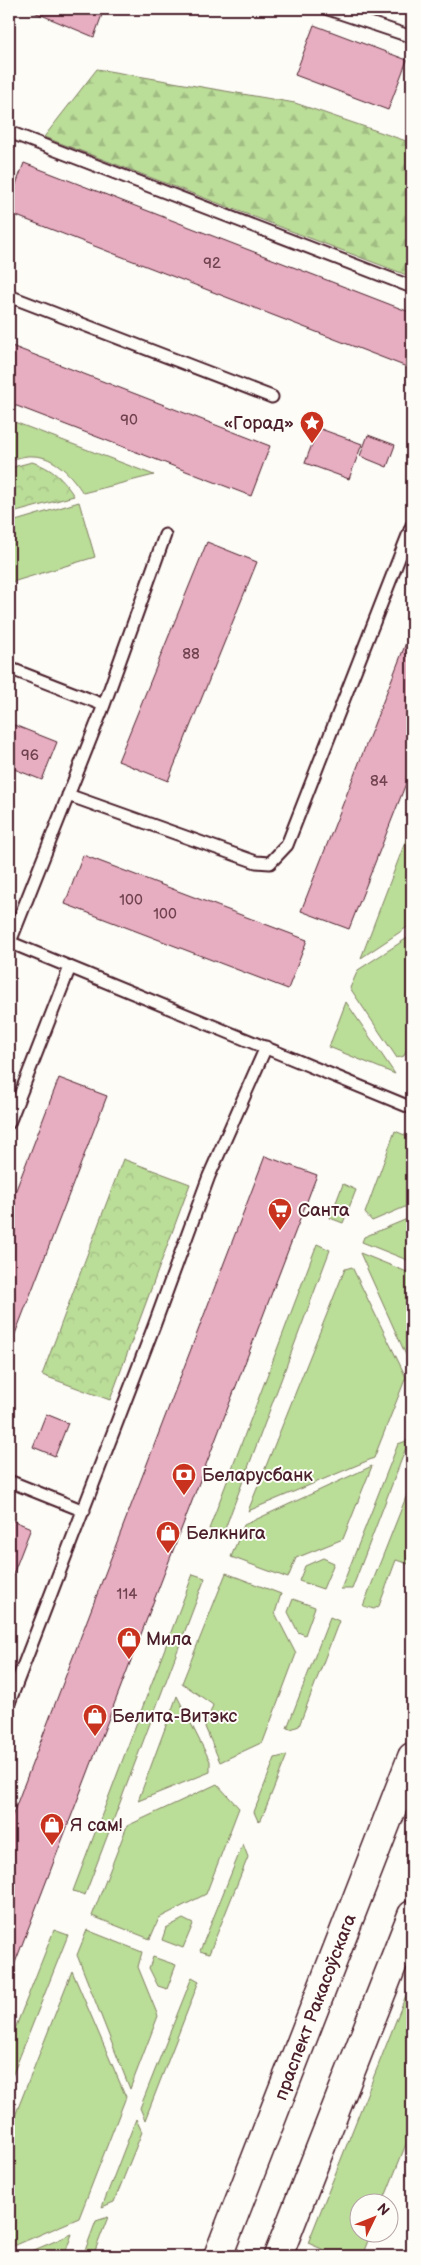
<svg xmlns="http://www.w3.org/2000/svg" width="421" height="2265" viewBox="0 0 421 2265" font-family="'Balsamiq Sans',sans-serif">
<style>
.grass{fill:#badd98;stroke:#827e62}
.forest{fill:url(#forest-firs);stroke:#827e62}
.park{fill:url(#park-crowns);stroke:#827e62}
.building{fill:#e7aec1;stroke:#4a1f2b}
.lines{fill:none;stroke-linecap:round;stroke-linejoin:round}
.lane-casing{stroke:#4a1f2b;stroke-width:15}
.primary-casing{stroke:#4a1f2b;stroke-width:31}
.lane{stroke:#fdfcf7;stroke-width:11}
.primary{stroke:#fdfcf7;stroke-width:28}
.labels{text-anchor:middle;stroke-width:4;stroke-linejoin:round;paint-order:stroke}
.number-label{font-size:15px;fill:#714350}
.poi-label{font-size:18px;fill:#4a1f2b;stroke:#fdfcf7;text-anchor:start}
.street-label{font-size:18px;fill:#4a1f2b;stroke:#fdfcf7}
</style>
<defs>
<pattern id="forest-firs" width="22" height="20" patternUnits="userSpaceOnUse" patternTransform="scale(1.25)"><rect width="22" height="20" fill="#badd98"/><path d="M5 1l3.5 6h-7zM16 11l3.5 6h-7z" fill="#a1bd83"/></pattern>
<pattern id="park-crowns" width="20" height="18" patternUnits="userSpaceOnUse" patternTransform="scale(1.25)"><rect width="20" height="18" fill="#badd98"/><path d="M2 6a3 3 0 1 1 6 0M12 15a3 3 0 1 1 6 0" fill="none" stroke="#a1bd83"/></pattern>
</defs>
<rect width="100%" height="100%" fill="#fdfcf7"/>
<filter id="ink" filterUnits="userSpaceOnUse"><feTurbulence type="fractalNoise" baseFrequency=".02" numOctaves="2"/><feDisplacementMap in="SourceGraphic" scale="10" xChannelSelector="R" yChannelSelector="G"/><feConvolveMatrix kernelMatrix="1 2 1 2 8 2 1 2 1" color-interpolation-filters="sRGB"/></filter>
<g filter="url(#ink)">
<!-- grass -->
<path class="grass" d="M9,420L154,475L83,493C72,476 55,456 33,456C25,455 16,459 9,460Z
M79,502L95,557L9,583V523Z
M412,824V924L361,958Z
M412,935V1035L404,1056L397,1058L350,988L358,970Z
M346,1002L395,1074L329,1047Z
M395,1131L412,1138V1204L372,1221L365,1213Z
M343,1184L356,1190L343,1223L330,1218Z
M412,1217V1262L362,1242L364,1237Z
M317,1244L330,1250L223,1534L209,1529Z
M360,1253L412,1274V1359L410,1364Z
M352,1267L406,1377L374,1458L248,1511L345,1269Z
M409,1440L352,1589H341L398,1444Z
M372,1466L343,1539L296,1558L288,1578L231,1557L244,1525Z
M412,1482V1565L396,1560L379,1606L374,1609L363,1606Z
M323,1558L334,1563L323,1589L299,1581L305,1566Z
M226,1573L281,1594L275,1613L296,1654L263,1742L220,1762L205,1727L213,1705L182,1683Z
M193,1574L205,1578L85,1895L73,1891Z
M293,1599L315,1607L305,1635L298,1632L288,1612Z
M330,1617L339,1621L299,1726L291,1729L287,1728Z
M177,1696L210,1761V1772L138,1801Z
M287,1755L261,1820L258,1821L254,1812L275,1758Z
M217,1784L239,1808L206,1894L159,1918L150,1939L92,1916L127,1826Z
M243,1844L248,1857L209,1954L200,1951Z
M183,1919L193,1924L183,1948L162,1940L166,1928Z
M54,1930L68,1935L9,2084V2044Z
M87,1930L142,1952L138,1967L158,2016L130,2089L77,1955Z
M153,1957L176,1965L167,1989L158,1986L149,1968Z
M72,1971L126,2097L79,2218L9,2248V2131Z
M192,1977L199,1981L145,2120L140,2108Z
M412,1980V2129L383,2202H358V2232L371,2233L362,2256H338L308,2243Z
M136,2119L142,2132L114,2202L102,2207Z
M108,2217L93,2256H83L96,2221Z
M72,2234L64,2256H20Z"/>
<!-- forest -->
<path class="forest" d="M97,69L295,103L412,143V277L44,137Z"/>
<!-- park -->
<path class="park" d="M32,462C52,468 63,479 74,496L9,514V468Z
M123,1159L190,1184L110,1400L42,1375Z"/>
<!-- building -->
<path class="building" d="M27,9H104L94,37Z
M314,25L407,60L388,110L295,75Z
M24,163L412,313V369L9,213V203Z
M9,345L270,446L251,496L9,403Z
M318,428L362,444L349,479L305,463Z
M368,435L395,445L387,467L360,456Z
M207,542L257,562L168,781L118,761Z
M411,630L412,768L349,929L301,911Z
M9,723L57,742L42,780L9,767Z
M83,855L307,940L288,989L65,904Z
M59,1078L107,1096L10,1347H9V1208Z
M265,1156L317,1175L10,1976L9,1975V1824Z
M46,1414L68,1423L55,1456L33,1447Z
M9,1519L31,1528L10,1582H9Z"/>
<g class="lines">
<defs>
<path id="lane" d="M328,9L412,37
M9,132L412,287
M9,296L272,397
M9,668L104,705L10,942
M104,705L165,535
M68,795L256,862L270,863L287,845L412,525
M9,942L412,1108
M9,1123L70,967
M9,1481L84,1511
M9,1703L154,1326L209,1176L266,1047"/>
<path id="primary" d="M218,2256L412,1757
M278,2256L412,1915"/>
</defs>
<!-- lane casing -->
<use href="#lane" class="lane-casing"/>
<!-- primary casing -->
<use href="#primary" class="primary-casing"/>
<!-- lane -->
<use href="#lane" class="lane"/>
<!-- primary -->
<use href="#primary" class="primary"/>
</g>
</g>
<!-- icons -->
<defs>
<symbol id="sight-pin" viewBox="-11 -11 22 30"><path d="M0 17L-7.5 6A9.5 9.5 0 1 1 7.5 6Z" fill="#c8321e" stroke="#fdfcf7"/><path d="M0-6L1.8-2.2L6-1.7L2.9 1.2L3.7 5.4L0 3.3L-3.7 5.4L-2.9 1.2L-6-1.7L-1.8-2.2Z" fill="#fff"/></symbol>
<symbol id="supermarket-pin" viewBox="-11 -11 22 30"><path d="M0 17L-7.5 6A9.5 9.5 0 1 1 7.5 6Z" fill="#c8321e" stroke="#fdfcf7"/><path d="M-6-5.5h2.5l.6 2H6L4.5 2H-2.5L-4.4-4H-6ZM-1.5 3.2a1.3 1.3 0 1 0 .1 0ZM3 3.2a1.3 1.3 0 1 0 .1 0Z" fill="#fff"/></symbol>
<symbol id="bank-pin" viewBox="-11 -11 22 30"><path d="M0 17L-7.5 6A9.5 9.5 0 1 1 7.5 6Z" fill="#c8321e" stroke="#fdfcf7"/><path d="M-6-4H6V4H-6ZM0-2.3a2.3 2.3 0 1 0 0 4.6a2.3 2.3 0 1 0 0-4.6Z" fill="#fff"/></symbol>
<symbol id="shop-pin" viewBox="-11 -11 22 30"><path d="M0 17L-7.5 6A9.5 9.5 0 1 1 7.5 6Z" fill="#c8321e" stroke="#fdfcf7"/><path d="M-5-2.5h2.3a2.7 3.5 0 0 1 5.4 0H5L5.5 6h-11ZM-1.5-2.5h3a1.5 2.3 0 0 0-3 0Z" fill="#fff"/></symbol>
</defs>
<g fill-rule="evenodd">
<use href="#sight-pin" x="298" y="409" width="28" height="38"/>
<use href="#supermarket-pin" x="266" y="1196" width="28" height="38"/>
<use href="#bank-pin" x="170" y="1461" width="28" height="38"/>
<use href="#shop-pin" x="154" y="1519" width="28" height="38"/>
<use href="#shop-pin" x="115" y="1625" width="28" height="38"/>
<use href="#shop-pin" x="81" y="1702" width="28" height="38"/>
<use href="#shop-pin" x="38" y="1811" width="28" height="38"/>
</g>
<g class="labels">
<!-- number labels -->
<g class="number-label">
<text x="212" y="268">92</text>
<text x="129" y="425">90</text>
<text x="191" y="659">88</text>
<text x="30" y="760">96</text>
<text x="379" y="786">84</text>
<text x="131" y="905">100</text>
<text x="165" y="919">100</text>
<text x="127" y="1599">114</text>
</g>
<!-- poi labels -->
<g class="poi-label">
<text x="294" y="429" text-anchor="end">«Горад»</text>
<text x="298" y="1216">Санта</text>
<text x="202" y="1481">Беларусбанк</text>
<text x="186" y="1539">Белкнига</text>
<text x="146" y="1645">Мила</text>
<text x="112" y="1722">Белита-Витэкс</text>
<text x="70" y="1831">Я сам!</text>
</g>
<!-- street labels -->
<g class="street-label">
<text transform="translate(315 2007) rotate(-69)" y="6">праспект Ракасоўскага</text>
</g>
</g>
<!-- margin -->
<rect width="421" height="2265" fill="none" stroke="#fdfcf7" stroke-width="30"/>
<rect x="15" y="15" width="391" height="2235" fill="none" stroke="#4a1f2b" stroke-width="2" filter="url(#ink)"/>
<!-- north arrow -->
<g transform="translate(374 2218) rotate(47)"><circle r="24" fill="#fdfcf7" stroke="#b5a4a5"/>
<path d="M0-4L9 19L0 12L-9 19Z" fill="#c8321e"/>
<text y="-8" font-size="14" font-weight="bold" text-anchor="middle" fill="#4a1f2b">N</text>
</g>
</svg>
